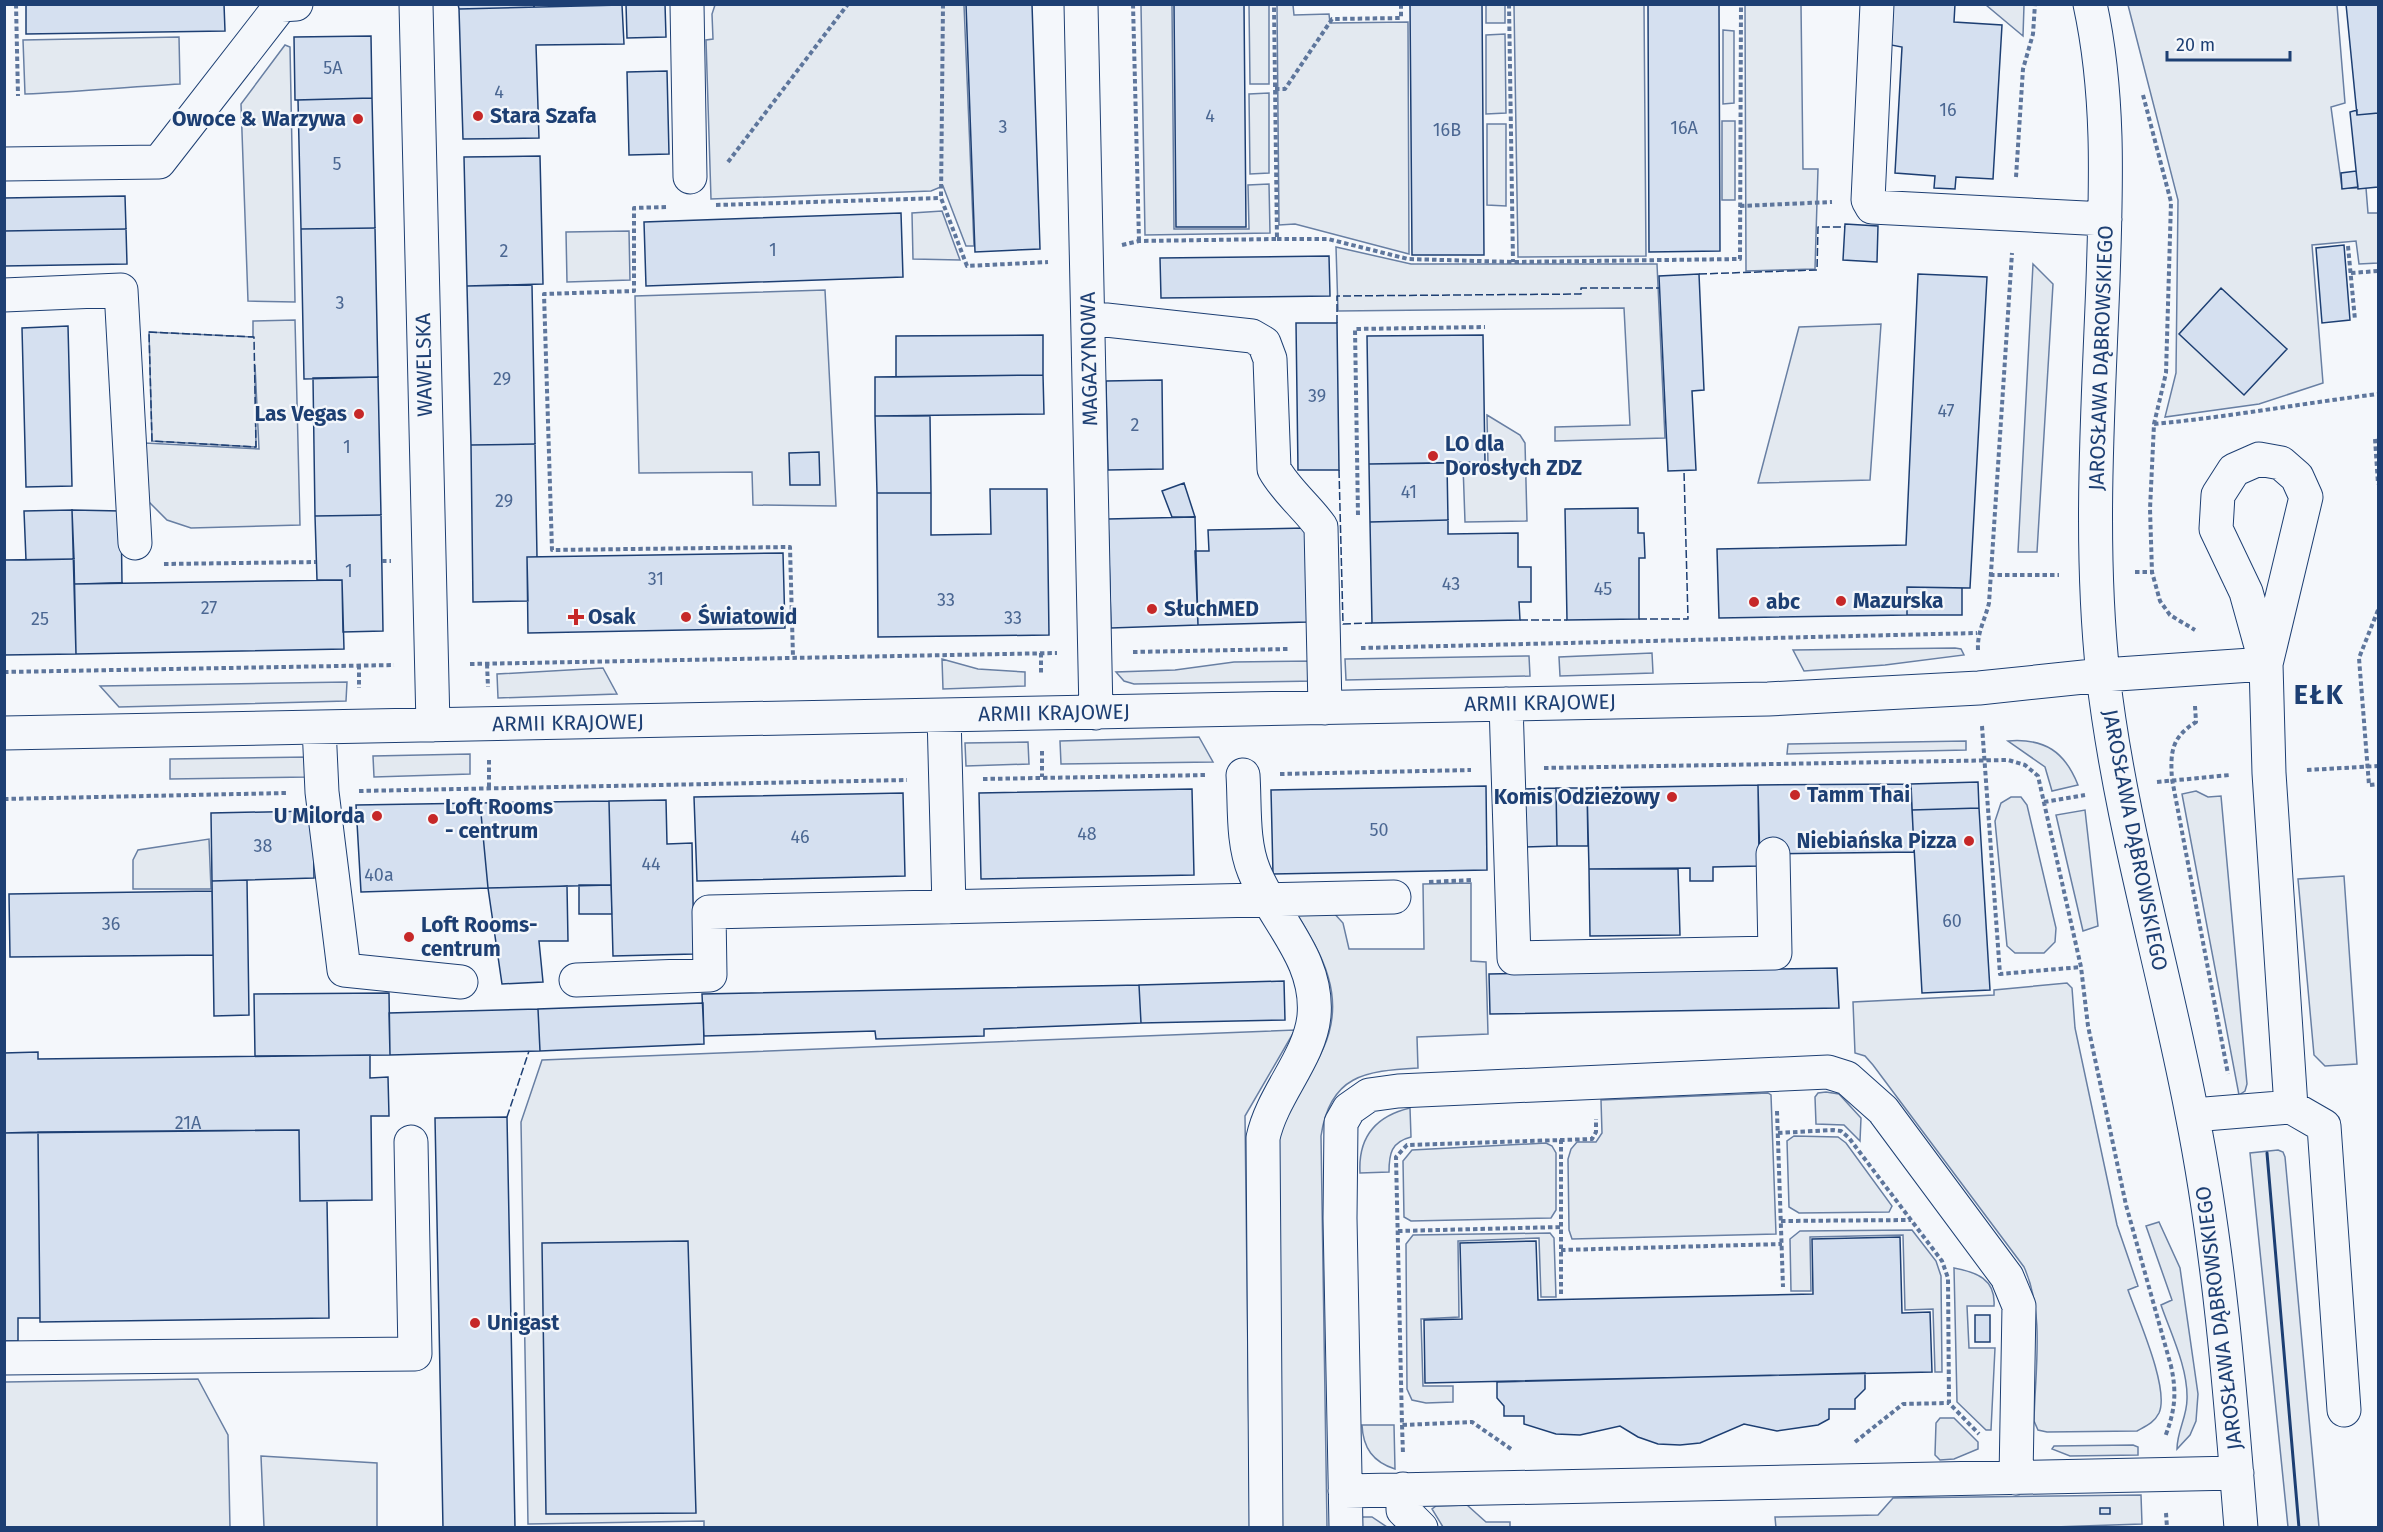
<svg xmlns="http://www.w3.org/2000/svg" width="2383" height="1532" viewBox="0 0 2383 1532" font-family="'Fira Sans',sans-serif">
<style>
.green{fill:#e3e9f0;stroke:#687fa3;stroke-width:1.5}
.building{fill:#d5e0f0;stroke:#1d3f73;stroke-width:1.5}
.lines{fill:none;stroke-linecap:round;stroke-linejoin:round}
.minor-casing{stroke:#1d3f73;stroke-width:35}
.path{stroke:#5e769c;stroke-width:4;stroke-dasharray:4.5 3;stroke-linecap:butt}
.minor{stroke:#f4f7fb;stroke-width:33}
.fence{stroke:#1d3f73;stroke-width:1.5;stroke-dasharray:8 3;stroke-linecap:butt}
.wall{stroke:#1d3f73;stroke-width:3}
.poi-dot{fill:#c62828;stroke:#f4f7fb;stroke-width:2}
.labels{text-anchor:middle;stroke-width:4.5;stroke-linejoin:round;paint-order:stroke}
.number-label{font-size:18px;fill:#4b6792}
.poi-label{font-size:21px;font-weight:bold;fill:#1d3f73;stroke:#f4f7fb;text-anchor:start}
.street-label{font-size:21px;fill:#1d3f73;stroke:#f4f7fb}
.district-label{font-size:27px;font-weight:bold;letter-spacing:1.5px;fill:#1d3f73;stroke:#f4f7fb}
</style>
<rect width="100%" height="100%" fill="#f4f7fb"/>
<!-- green -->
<path class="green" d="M715,5H964L974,246H966L943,186L931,191L711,199L706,40L713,39L712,14Z
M1141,5H1172L1174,229H1249L1248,185L1269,184L1270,233L1145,235Z
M1249,5H1269V84H1250Z
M1277,5H1293L1294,15L1329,14L1330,23L1408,22L1409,254L1295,224L1279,225Z
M1486,5H1505V23H1486Z
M1514,5H1644L1646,256L1518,257Z
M1745,5H1801L1803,169H1818L1815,269L1746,271Z
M1986,5H2024L2023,36Z
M2128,5H2337L2345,103L2331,107L2342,188H2366L2368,213H2378V263L2359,264L2356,241L2312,245L2323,383L2259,404L2165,417L2176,373L2178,200Z
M1723,30L1734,31V103L1723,104Z
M1505,34L1506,113L1486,114V35Z
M179,37L180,84C128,87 77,92 25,94L23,40Z
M285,45L290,47L295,302L248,301L241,104Z
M1269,93V173L1250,174L1249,94Z
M1722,121H1735V200H1722Z
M1487,124H1506V206L1487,205Z
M942,211L960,260L913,259L912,213Z
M629,231L630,280L567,282L566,232Z
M1336,247L1411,264H1657L1665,438L1555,441V427L1630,425L1624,308L1338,311Z
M2033,264L2053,284L2037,552H2018Z
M825,290L836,506L753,505L752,472L639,473L635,296Z
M295,320L300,525L191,528L167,520L147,500L145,443L259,449L255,365L256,447L152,441L149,332L253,337V321Z
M1881,324L1870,480L1758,483L1799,327Z
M1487,415L1520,435L1525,443L1527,521L1465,522L1463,465H1488Z
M1955,648L1961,649L1964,655L1885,665L1804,671L1793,650Z
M1652,653L1653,673L1560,676L1559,657Z
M1529,656L1530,676L1346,680L1345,659Z
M942,659L978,669L1025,672V686L943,689Z
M1316,661V681L1134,684L1124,681L1116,672L1175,670L1234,662Z
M603,668L617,694L498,698L497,674Z
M347,682L346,701L119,707L100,686Z
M1199,737L1213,762L1061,764L1060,741Z
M1966,741V750L1787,754L1788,744Z
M2008,741C2045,738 2065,752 2078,785L2052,791L2045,767Z
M1028,742L1029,764L966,766L965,743Z
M470,754V774L374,777L373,756Z
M309,757V777L170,779V759Z
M2196,791L2208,797L2221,796L2247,1084L2245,1091L2239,1095L2182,794Z
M2011,797H2021L2027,805L2056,928L2055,942L2044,953H2015L2007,946L1995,821L2001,803Z
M2085,810L2098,926L2083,931L2056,815Z
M209,839L211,889H133V860L138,850Z
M2344,876L2357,1064L2325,1066L2314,1055L2298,879Z
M1471,883V961L1486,962L1488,1034L1417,1037L1418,1068C1365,1071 1330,1075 1321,1136L1327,1527L1280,1528L1277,1144C1286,1106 1308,1083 1323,1049C1348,995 1320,952 1293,907L1332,911L1343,923L1349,949H1424L1423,884Z
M2067,983L2072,988L2075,1028L2117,1225L2138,1286L2128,1290C2137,1316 2170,1389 2159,1413C2154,1423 2146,1426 2137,1431L2047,1432L2038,1430L2034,1421C2035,1371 2045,1313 2024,1267L1873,1065L1865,1056L1855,1053L1853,1002L1994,995V990Z
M1295,1030L1245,1116L1250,1527L704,1528V1521L528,1524L521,1122L542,1060Z
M1826,1092L1839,1094L1861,1118L1860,1141L1844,1125L1816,1124L1815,1097L1818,1093Z
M1768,1093L1771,1095L1776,1234L1572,1239L1569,1230L1568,1159L1571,1149L1577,1142H1596L1602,1133L1601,1100Z
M1410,1108L1411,1137C1391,1142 1389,1154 1389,1172L1360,1173C1358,1137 1376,1116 1410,1108Z
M1794,1136L1838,1137L1846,1143L1892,1206L1889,1212L1799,1213L1789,1207L1787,1141Z
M1546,1143L1552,1146L1556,1153V1210L1551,1218L1411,1221L1404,1217L1403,1161L1412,1150Z
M2278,1150L2283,1152L2285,1157L2319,1527H2288L2250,1153Z
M2159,1222L2180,1268L2198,1394L2196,1421L2190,1435L2177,1449C2177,1431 2187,1417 2187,1399C2188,1368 2171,1334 2161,1305L2172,1300L2146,1226Z
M1912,1230L1936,1261L1941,1276L1942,1372H1935L1933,1309L1905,1310L1903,1235L1810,1237L1811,1291H1791L1790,1239L1800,1231Z
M1550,1233L1554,1238L1556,1297H1541L1539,1238L1458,1241L1459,1317L1421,1319L1423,1386H1453V1402L1426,1403L1412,1400L1407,1389L1406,1244L1413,1235Z
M1954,1268C1976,1272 1996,1279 1994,1306H1967L1969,1348H1995L1991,1430H1986L1957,1402Z
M198,1379L228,1435L230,1527H5V1382Z
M1940,1418H1954L1978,1442V1449L1954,1459L1940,1460L1935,1455L1936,1423Z
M1362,1425H1394L1395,1469C1373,1462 1363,1448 1362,1425Z
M2133,1445L2138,1447V1455L2070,1456L2052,1449L2054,1446Z
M261,1456L377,1463V1527H264Z
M2141,1495L2142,1524L2022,1528H1776L1775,1517L1878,1515L1893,1498Z
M1467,1505L1486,1522H1510V1527H1443L1432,1509L1436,1506Z
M1361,1517H1372L1387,1527H1362Z"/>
<!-- building -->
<path class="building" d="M26,4H224L225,31L26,34Z
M458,4H534V7L459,9Z
M626,4H665L666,37L627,38Z
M966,4H1032L1040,249L975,252Z
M1174,4H1244L1246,227H1176Z
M1410,4H1482L1484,255H1412Z
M1648,4H1719L1720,251L1649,252Z
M1893,4H1955L1954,22L2002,25L1993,179L1956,177L1955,189L1934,188L1935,176L1895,173L1902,47L1891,45Z
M2346,4H2378V113L2357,115Z
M622,5L624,44L536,45L539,138L463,139L459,9Z
M371,36L372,98L295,100L294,37Z
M667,71L669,154L629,155L627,72Z
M372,98L375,228L301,229L298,100Z
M2357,110V115L2378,113V187L2358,189L2350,112Z
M540,156L543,284L467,286L464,157Z
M2356,171L2358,187L2342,189L2341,173Z
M125,196L126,229L4,231V198Z
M901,213L903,277L646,286L644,222Z
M1845,224L1878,226L1877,262L1843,260Z
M375,228L378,377L304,379L301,229Z
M126,229L127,264L4,266V231Z
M2344,245L2350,320L2322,323L2316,248Z
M1329,256L1330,296L1161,298L1160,258Z
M1699,274L1704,390L1692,391L1696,470L1668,471L1659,276Z
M1918,274L1987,277L1970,588L1907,587V615L1719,618L1717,549L1906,545Z
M532,285L535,444L471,445L467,286Z
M2221,288L2287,349L2244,395L2179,334Z
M1296,323H1337L1339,470H1298Z
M68,326L72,486L26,487L22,328Z
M1043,335V375L896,377V336Z
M1483,335L1485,462L1369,464L1367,336Z
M1043,375L1044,414L875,416V377Z
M378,377L381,515L315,516L313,378Z
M1162,380L1163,469L1108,470L1106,381Z
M875,416H930L931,493H877Z
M535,444L537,557H527L528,601L473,602L471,445Z
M819,452L820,485H790L789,453Z
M1447,463L1448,520L1370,522L1369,464Z
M1184,483L1195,517H1172L1162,491Z
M990,489H1047L1049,635L878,637L877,493H931V535L991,534Z
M1638,508V533H1644L1645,558H1639V619L1567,620L1565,509Z
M72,510L121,511L122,583L74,584Z
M72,510L74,559L26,560L24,511Z
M381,515L383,631L343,632L342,580H317L315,516Z
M1195,517L1198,625L1111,628L1108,519Z
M1448,520V534L1518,533V567H1531V602H1519L1520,620L1372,623L1370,522Z
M1306,528L1308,622L1198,625L1195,551H1209L1208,530Z
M783,553L785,628L528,633L527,557Z
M74,559L76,654L4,655V560Z
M342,580L344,649L76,654L74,584Z
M1907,587L1962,588V615H1907Z
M1978,782L1979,808L1912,810L1911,784Z
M1911,784L1914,852L1759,854L1758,785Z
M1758,785L1760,866L1713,867V881H1690V868L1589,869L1587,788Z
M1486,786L1487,870L1273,874L1271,790Z
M1556,788H1587L1588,846H1557Z
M1556,788L1557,846L1525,847L1524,789Z
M1192,789L1194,875L981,879L979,793Z
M903,793L905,876L697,881L694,797Z
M666,800L667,844L692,843L694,954L613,956L609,801Z
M609,801L611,885L488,888L480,803Z
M480,803L488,888L361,892L356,805Z
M1979,808L1990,990L1922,993L1912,810Z
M313,811L314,878L212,881L211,813Z
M1589,869H1678L1680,935L1590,936Z
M247,880L249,1015L214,1016L212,881Z
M579,885H611L612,914H579Z
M567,886L568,941H539L543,982L502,984L488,888Z
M212,891L213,955L10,957L9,894Z
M1837,968L1839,1008L1490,1014L1489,974Z
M1284,981L1285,1020L1141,1023L1139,985Z
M1139,985L1141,1023L984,1029V1036L876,1039L875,1031L704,1036L702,994Z
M389,993L390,1055L255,1056L254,994Z
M703,1003L704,1044L540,1051L538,1009Z
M538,1009L540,1051L390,1055L389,1013Z
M38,1052V1059L370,1055V1078L388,1077L389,1116H371L372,1200L300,1201L299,1130L4,1133V1053Z
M507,1117L515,1528H443L435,1118Z
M299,1130L300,1201H327L329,1318L40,1322L38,1132Z
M38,1132L40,1318H18V1341H4V1133Z
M1900,1237L1902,1313L1930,1312L1932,1372L1425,1383L1424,1320L1462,1319L1460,1243L1536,1241L1538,1300L1813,1294L1812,1239Z
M688,1241L696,1513L546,1514L542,1243Z
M1975,1315H1990V1342H1975Z
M1865,1373V1389L1855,1399V1409H1829V1419L1818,1425L1777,1431L1744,1424L1700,1443L1680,1445L1658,1444L1638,1437L1620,1426L1580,1435L1556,1434L1524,1424V1416H1504V1406L1497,1398V1382Z
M2100,1508H2110V1514H2100Z"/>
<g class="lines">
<defs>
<path id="minor" d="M416,4L433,725
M687,4L690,177
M1081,4L1096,713
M1877,4L1868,200L1872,207L2105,219
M2090,4C2110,96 2106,188 2103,281C2098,412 2089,544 2103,675C2120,823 2164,967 2192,1114C2219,1250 2230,1389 2241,1528
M4,164L159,162L281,5L296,4
M4,295L121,290L135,543
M1088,318L1252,336L1264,343L1270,359L1274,469C1286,491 1307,507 1321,527L1325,708
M1506,704L1514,958L1775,953L1773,854
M944,715L949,907
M319,727L322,792L344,970L461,982
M4,733L1768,699L1979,688L2103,675L2266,664
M1243,775C1245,805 1242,842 1254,871C1274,921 1319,958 1314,1016C1310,1058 1272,1095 1263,1138L1266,1528
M576,980L710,975L709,912L1394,897
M2291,1107L2324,1126L2344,1410
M2193,1115L2291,1107L2269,773L2266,664L2246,592L2216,529L2218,495L2234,470L2259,459L2281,463L2297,477L2306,497L2266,664
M4,1358L415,1354L411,1142
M1403,1489V1510L1421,1528
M1345,1491L2237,1473
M1346,1528L1340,1218L1341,1123L1349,1109L1369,1095L1398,1091L1828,1072L1847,1078L1883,1110L2007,1277L2019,1306L2016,1478"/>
</defs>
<!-- minor casing -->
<use href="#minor" class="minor-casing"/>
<!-- path -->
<path class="path" d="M16,4L18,96
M943,4L941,198L967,266L1048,262
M1133,4L1139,241
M1509,4L1513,262
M1275,89H1285L1332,19L1401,18V4
M2143,95L2171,202L2166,373L2154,424L2150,509L2152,572L2160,601L2170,615L2195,630
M728,162L848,4
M2016,177L2023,69L2033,34L2035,4
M716,205L941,198
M1740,206L1832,202
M666,207L634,208V291L544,294L552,550L790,547L793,657
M1277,239H1328L1408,259L1513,262L1740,259L1741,4
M1122,245L1139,241L1277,239L1274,4
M2348,246L2355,320
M2351,273L2378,271
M2154,424C2229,417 2304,403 2378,394
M2375,439L2378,484
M1358,515L1355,329L1485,327
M382,561H391
M164,564L316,562
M2135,572H2152
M1990,575H2059
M2378,610L2359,658L2369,785L2378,784
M1361,648L1977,633
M1978,650C1977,632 1985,620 1989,603L2012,253
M1133,652L1288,649
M1041,653V675
M470,664L1057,653
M487,664L488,687
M359,665V688
M4,672L394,665
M2195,706L2196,722C2172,737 2170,751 2172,779L2228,1074
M1982,726L2000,974L2081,967
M1042,751V777
M489,760V788
M1544,768L2008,760L2025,765L2038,776L2081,967L2088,1026L2126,1205L2171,1366C2177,1393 2175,1411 2165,1437
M2307,770L2378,766
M1280,774L1471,770
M983,779L1207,775
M2157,782L2230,775
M359,791L907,780
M4,799L286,793
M2044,802L2085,795
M1429,882L1473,880
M1777,1111L1783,1287
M1778,1133L1833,1130L1841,1131L1849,1138L1942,1261L1948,1278L1949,1403L1979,1434
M1781,1221L1911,1220
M1398,1231L1561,1227
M1561,1250L1782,1244
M1561,1294V1139
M1402,1425L1403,1454
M1855,1442L1903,1404L1949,1403
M1511,1449L1472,1422L1402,1425L1396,1157L1407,1145L1592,1139L1596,1132V1119
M2166,1513L2167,1528"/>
<!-- minor -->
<use href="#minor" class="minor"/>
<!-- fence -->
<path class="fence" d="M1699,274L1817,270L1818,227H1845
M1337,323V296L1581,294V288H1659
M149,332L254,337L256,447L152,441Z
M1339,470L1343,624L1372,623
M1639,619H1688L1684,471
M1520,620H1567
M507,1117L529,1051
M2078,1528H2145"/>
<!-- wall -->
<path class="wall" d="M2267,1153L2299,1528"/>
</g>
<!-- markers -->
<g class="poi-dot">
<circle cx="478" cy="116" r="6"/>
<circle cx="358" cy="119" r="6"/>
<circle cx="359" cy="414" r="6"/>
<circle cx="1433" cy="456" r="6"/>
<circle cx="1841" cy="601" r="6"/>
<circle cx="1754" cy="602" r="6"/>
<circle cx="1152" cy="609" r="6"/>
<path d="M573 608h6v6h6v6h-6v6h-6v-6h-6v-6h6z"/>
<circle cx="686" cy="617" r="6"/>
<circle cx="1795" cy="795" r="6"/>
<circle cx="1672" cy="797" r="6"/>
<circle cx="377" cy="816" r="6"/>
<circle cx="433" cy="819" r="6"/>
<circle cx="1969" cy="841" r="6"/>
<circle cx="409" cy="937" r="6"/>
<circle cx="475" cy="1323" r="6"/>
</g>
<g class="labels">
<!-- number labels -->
<g class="number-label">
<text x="333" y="74">5A</text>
<text x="499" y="98">4</text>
<text x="1948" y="116">16</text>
<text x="1210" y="122">4</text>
<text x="1003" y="133">3</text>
<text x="1684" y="134">16A</text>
<text x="1447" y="136">16B</text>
<text x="337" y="170">5</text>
<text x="773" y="256">1</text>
<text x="504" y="257">2</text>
<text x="340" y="309">3</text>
<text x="502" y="385">29</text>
<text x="1317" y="402">39</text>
<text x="1946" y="417">47</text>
<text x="1135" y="431">2</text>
<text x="347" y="453">1</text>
<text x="1409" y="498">41</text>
<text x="504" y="507">29</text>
<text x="349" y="577">1</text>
<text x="656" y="585">31</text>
<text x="1451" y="590">43</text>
<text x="1603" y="595">45</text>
<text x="946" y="606">33</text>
<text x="209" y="614">27</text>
<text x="1013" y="624">33</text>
<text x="40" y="625">25</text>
<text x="1379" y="836">50</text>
<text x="1087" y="840">48</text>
<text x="800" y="843">46</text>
<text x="263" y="852">38</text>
<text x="651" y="870">44</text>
<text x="379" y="881">40a</text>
<text x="1952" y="927">60</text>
<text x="111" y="930">36</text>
<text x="188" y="1129">21A</text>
</g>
<!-- poi labels -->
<g class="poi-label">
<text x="490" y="123">Stara Szafa</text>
<text x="346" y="126" text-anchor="end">Owoce &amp; Warzywa</text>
<text x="347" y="421" text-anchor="end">Las Vegas</text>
<text x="1445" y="451">LO dla<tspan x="1445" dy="24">Dorosłych ZDZ</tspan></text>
<text x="1853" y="608">Mazurska</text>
<text x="1766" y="609">abc</text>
<text x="1164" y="616">SłuchMED</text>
<text x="588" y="624">Osak</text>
<text x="698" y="624">Światowid</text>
<text x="1807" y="802">Tamm Thai</text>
<text x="1660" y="804" text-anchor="end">Komis Odzieżowy</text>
<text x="445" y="814">Loft Rooms<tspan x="445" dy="24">- centrum</tspan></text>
<text x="365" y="823" text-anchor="end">U Milorda</text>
<text x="1957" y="848" text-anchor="end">Niebiańska Pizza</text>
<text x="421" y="932">Loft Rooms-<tspan x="421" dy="24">centrum</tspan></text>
<text x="487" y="1330">Unigast</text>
</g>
<!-- street labels -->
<g class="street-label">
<text transform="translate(2101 358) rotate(-88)" y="7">JAROSŁAWA DĄBROWSKIEGO</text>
<text transform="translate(1089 359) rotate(-91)" y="7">MAGAZYNOWA</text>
<text transform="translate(424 365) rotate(-91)" y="7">WAWELSKA</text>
<text transform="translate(1540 703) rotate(-1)" y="7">ARMII KRAJOWEJ</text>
<text transform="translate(1054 713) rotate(-1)" y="7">ARMII KRAJOWEJ</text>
<text transform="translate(568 723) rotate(-1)" y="7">ARMII KRAJOWEJ</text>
<text transform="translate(2135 840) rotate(79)" y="7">JAROSŁAWA DĄBROWSKIEGO</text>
<text transform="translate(2219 1318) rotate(-97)" y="7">JAROSŁAWA DĄBROWSKIEGO</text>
</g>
<!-- district labels -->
<g class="district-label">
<text x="2319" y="704">EŁK</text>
</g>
</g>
<!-- border -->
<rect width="2383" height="1532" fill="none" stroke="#1d3f73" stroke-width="12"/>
<!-- scale -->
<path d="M2167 51v9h123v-9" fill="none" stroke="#1d3f73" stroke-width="3"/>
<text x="2176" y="51" font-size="18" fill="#1d3f73" stroke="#f4f7fb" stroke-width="4.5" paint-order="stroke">20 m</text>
</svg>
